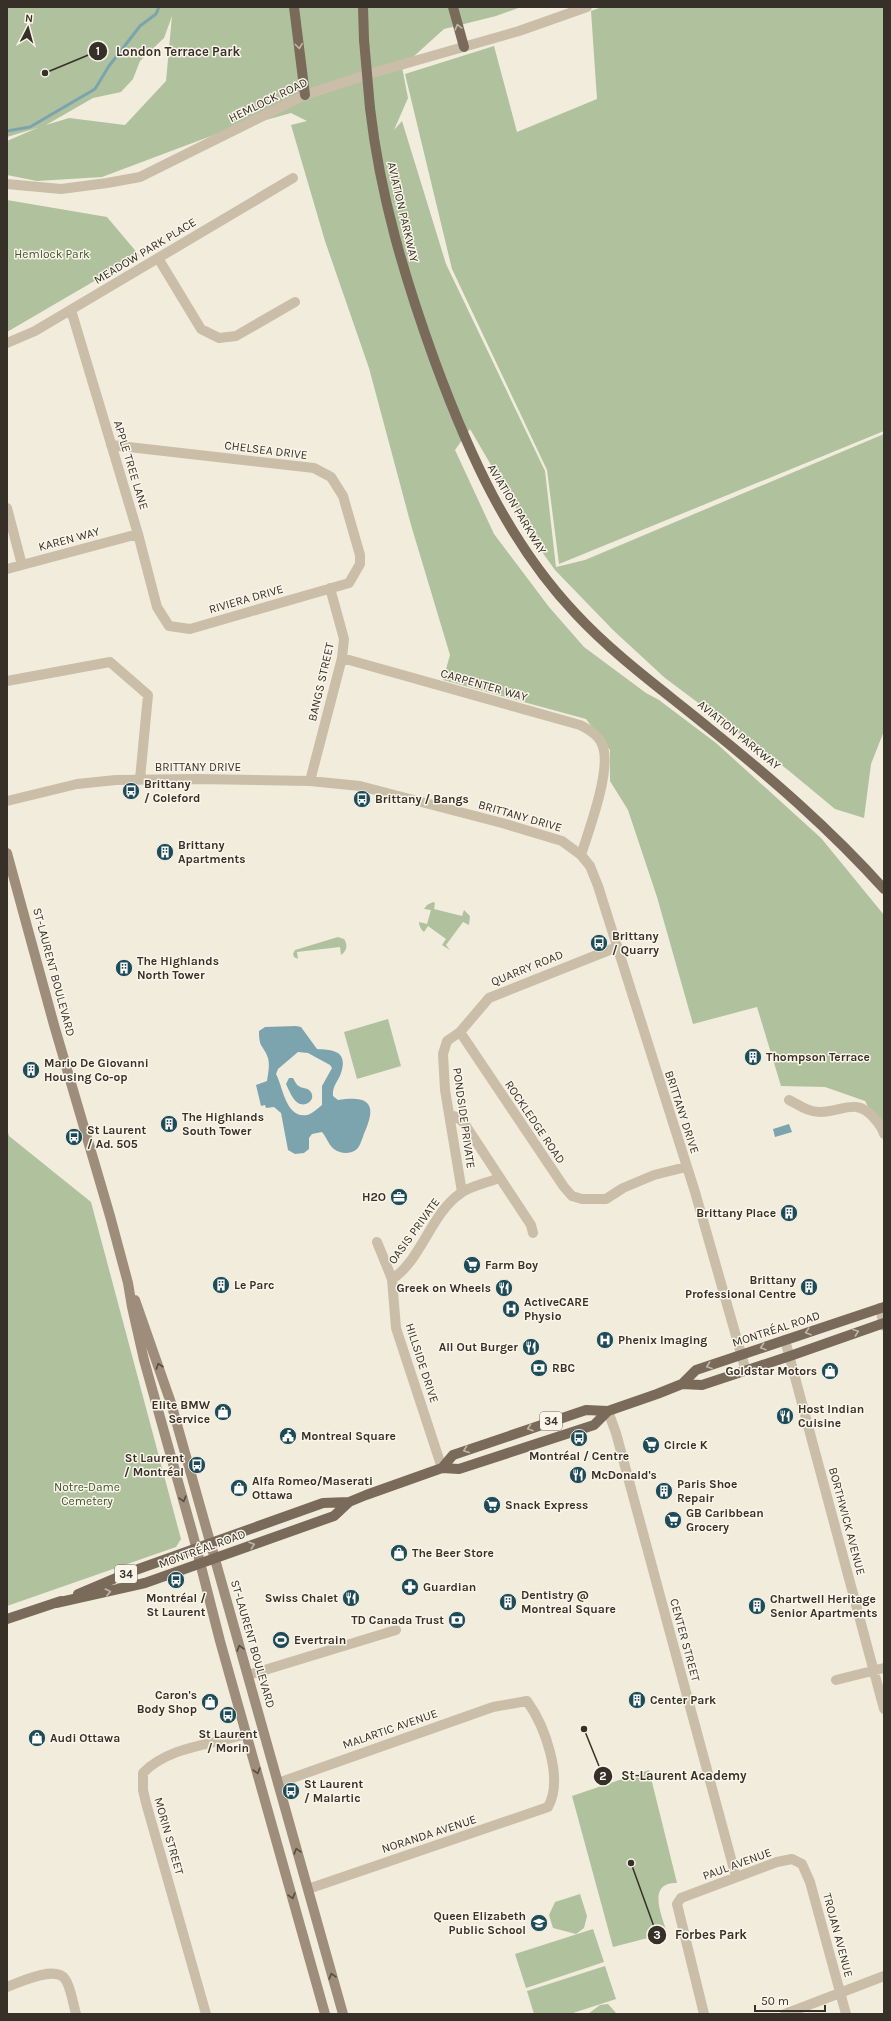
<svg xmlns="http://www.w3.org/2000/svg" width="891" height="2021" viewBox="0 0 891 2021" font-family="Karla,sans-serif">
<style>
.green{fill:#afc19d;fill-rule:evenodd}
.water{fill:#7ca4af;fill-rule:evenodd}
.lines{fill:none;stroke-linecap:round;stroke-linejoin:round}
.stream{stroke:#7ca4af;stroke-width:3}
.minor{stroke:#cabea9;stroke-width:10}
.tertiary{stroke:#cabea9;stroke-width:10}
.secondary{stroke:#9e8d7a;stroke-width:10}
.primary{stroke:#796a5a;stroke-width:10}
.primary-bridge{stroke:#796a5a;stroke-width:10}
.oneway{stroke:#c0b6a9}
.oneway2{stroke:#564c41}
.labels{text-anchor:middle;stroke-width:3;stroke-linejoin:round;paint-order:stroke}
.shield{fill:#faf5e9;stroke:#726b63;stroke-width:1}
.shield-label{font-size:11px;font-weight:bold;fill:#373029}
.street-label{font-size:12px;fill:#373029;stroke:#faf5e9}
.park-label{font-size:12px;fill:#3f552d;stroke:#faf5e9}
.poi-label{font-size:12px;font-weight:bold;fill:#373029;stroke:#faf5e9;text-anchor:start}
.leader{fill:none;stroke:#373029;stroke-width:1.5}
.callout-dot{fill:#373029;stroke:#faf5e9;stroke-width:1.5}
.mark-label{font-size:12px;text-anchor:middle;font-weight:bold;fill:#fff}
.callout-label{font-size:13px;text-anchor:middle;font-weight:bold;fill:#373029;stroke:#faf5e9;stroke-width:3;stroke-linejoin:round;paint-order:stroke}
</style>
<rect width="100%" height="100%" fill="#f2ecdd"/>
<!-- green -->
<path class="green" d="M7,7H521L496,16L444,29L402,67L408,98L394,130L402,121L446,264L545,471L556,567L585,560L884,434V731L871,764L864,818L835,809L788,770L665,678L613,630L555,570L540,549L470,429L455,450L494,534L549,607L584,647L646,693L659,700L716,743L821,838L884,915V1128L872,1114L865,1101L825,1087L781,1086L757,1007L693,1024L657,897L628,810L610,781V750L586,719L443,680L450,655L411,525L369,368L325,241L291,125L307,121L291,113L219,133L102,177L37,181L7,175V141L37,128L7,137ZM172,16L166,81L125,125L69,118L46,125L93,98L121,92L133,79L140,61L164,38Z
M602,7H884V431L559,564L547,470L452,269L405,74L494,46L517,132L597,99L591,11Z
M7,200L107,217L139,255L7,332Z
M433,902L435,903L434,909L462,916L464,910L470,916L469,925L463,922L446,945L450,950L442,945L446,939L428,926L424,932C421,930 419,925 419,922L427,924L431,910L424,909L427,905Z
M338,937L344,939C348,945 347,951 341,955L340,947L297,952L298,959L294,957L293,954L295,950Z
M388,1019L401,1066L357,1079L344,1032Z
M7,1129L9,1136L91,1202L181,1539L176,1547L7,1606Z
M649,1770L677,1883C646,1882 662,1916 667,1933L613,1947L572,1796Z
M580,1894L587,1916L584,1928L576,1934L553,1928L549,1915L555,1902Z
M593,1929L604,1962L526,1988L515,1954Z
M605,1966L616,1999L570,2014H534L527,1991Z
M608,2004L617,2014H588L600,2005Z"/>
<!-- water -->
<path class="water" d="M296,1026L301,1027L317,1049C334,1050 348,1051 341,1073C338,1082 332,1086 333,1096L338,1100C364,1096 378,1100 366,1129C363,1135 361,1145 357,1149C353,1153 345,1154 340,1152C330,1150 328,1139 322,1132L312,1134L309,1138V1149L304,1153L295,1154L288,1150L281,1113L274,1107L266,1108L265,1105L261,1106L256,1085L267,1081C268,1074 270,1065 268,1058C263,1044 259,1049 259,1031L265,1027ZM298,1052L308,1053L330,1065L332,1068L322,1086V1105C318,1108 312,1114 307,1115C286,1119 283,1087 276,1074L278,1069Z
M289,1078H293C295,1081 296,1085 299,1086C302,1089 307,1087 310,1091C317,1099 306,1108 298,1103C292,1099 289,1090 286,1084Z
M789,1124L792,1132L775,1137L773,1129Z"/>
<g class="lines">
<!-- stream -->
<path class="stream" d="M7,131L30,127L95,89L109,66L140,26L156,14L159,7"/>
<!-- minor -->
<path class="minor" d="M158,258L201,329L219,338L236,336L295,302
M71,310L138,534L157,607L169,626L190,629L349,583L360,564V555L343,496L331,477L314,468L111,445
M7,343L35,331L293,178
M7,508L22,565
M7,569L138,534
M342,658L580,725C590,730 600,736 603,747C611,771 589,830 581,855
M7,681L110,662L148,695L140,779
M310,781L342,658L344,639L330,588
M7,801L77,784L116,780L198,779L310,781L360,786L502,823L562,841L581,855L590,866L598,886L695,1192L746,1371
M460,1032L564,1187L572,1196L582,1199H606L623,1188L654,1175L686,1167
M789,1100C799,1105 808,1112 820,1112C842,1112 856,1097 874,1118C879,1124 882,1127 884,1134
M450,1115L457,1117L464,1123L531,1225L533,1233
M462,1192L445,1090L443,1054L447,1041L460,1032L489,998L617,947
M377,1242L392,1279L396,1328L442,1468
M392,1279C421,1261 431,1213 461,1193C471,1186 487,1183 499,1178
M785,1340L884,1709
M608,1411L616,1433L736,1877
M248,1675L396,1630
M836,1680L884,1668
M278,1783L493,1707L527,1701C545,1726 564,1779 548,1807L308,1889
M7,1987C20,1982 55,1965 65,1979C71,1987 73,2004 76,2014
M206,2014L146,1803L143,1790V1773C169,1746 212,1745 246,1734
M704,2014L677,1904L681,1898L777,1862L792,1859L802,1864L810,1882L846,2014
M785,2014L884,1976"/>
<!-- tertiary -->
<path class="tertiary" d="M7,184L61,189L107,183L140,177L305,95L369,74L519,31L587,7
M880,1308L884,1326"/>
<!-- secondary -->
<path class="secondary" d="M7,853L54,1025L110,1216L128,1283L132,1307L144,1360L193,1535L220,1641L325,2014
M135,1300L171,1403L343,2014"/>
<!-- primary -->
<path class="primary" d="M294,7L305,95
M363,7L364,40
M453,7L464,47
M370,108C380,196 405,279 435,362C469,454 508,542 576,614C616,657 664,691 709,728C771,778 830,829 884,889
M682,1384L702,1385L790,1356L884,1323
M442,1468L453,1455L586,1410L608,1411L657,1394L682,1384L696,1370L884,1307
M78,1594L130,1572L323,1503L349,1502
M56,1603L145,1583L334,1516L349,1502L366,1495L442,1468L459,1469L594,1425L608,1411
M7,1619L61,1601"/>
<!-- primary-bridge -->
<path class="primary-bridge" d="M364,40L370,108"/>
</g>
<!-- one-way arrows -->
<defs><path id="oneway-chevron" d="M-2-3.5L2.5 0L-2 3.5" fill="none" stroke-width="1.6" stroke-linecap="round" stroke-linejoin="round"/></defs>
<g class="oneway">
<use href="#oneway-chevron" transform="translate(458 27) rotate(-105)"/>
<use href="#oneway-chevron" transform="translate(299 46) rotate(83)"/>
<use href="#oneway-chevron" transform="translate(808 1332) rotate(162)"/>
<use href="#oneway-chevron" transform="translate(856 1332) rotate(-20)"/>
<use href="#oneway-chevron" transform="translate(763 1347) rotate(162)"/>
<use href="#oneway-chevron" transform="translate(709 1366) rotate(160)"/>
<use href="#oneway-chevron" transform="translate(530 1428) rotate(161)"/>
<use href="#oneway-chevron" transform="translate(466 1450) rotate(160)"/>
<use href="#oneway-chevron" transform="translate(252 1545) rotate(-19)"/>
<use href="#oneway-chevron" transform="translate(108 1592) rotate(-13)"/>
</g>
<g class="oneway2">
<use href="#oneway-chevron" transform="translate(159 1366) rotate(-109)"/>
<use href="#oneway-chevron" transform="translate(183 1499) rotate(74)"/>
<use href="#oneway-chevron" transform="translate(240 1648) rotate(-106)"/>
<use href="#oneway-chevron" transform="translate(257 1771) rotate(74)"/>
<use href="#oneway-chevron" transform="translate(297 1851) rotate(-106)"/>
<use href="#oneway-chevron" transform="translate(292 1896) rotate(74)"/>
<use href="#oneway-chevron" transform="translate(332 1976) rotate(-106)"/>
</g>
<!-- icons -->
<defs>
<symbol id="bus-disc" viewBox="-11 -11 22 22"><circle r="9.5" fill="#1e4b58" stroke="#faf5e9"/><path d="M-5-6H5V4H4V6H2V4H-2V6H-4V4H-5ZM-3.5-4V0h7V-4ZM-3.5 1.2v1.5H-2V1.2ZM2 1.2v1.5H3.5V1.2Z" fill="#fff"/></symbol>
<symbol id="building-disc" viewBox="-11 -11 22 22"><circle r="9.5" fill="#1e4b58" stroke="#faf5e9"/><path d="M-4-6H4V6H1V3H-1V6H-4ZM-2.5-4.3h1.7v1.8h-1.7ZM.8-4.3h1.7v1.8H.8ZM-2.5-1h1.7V.8h-1.7ZM.8-1h1.7V.8H.8Z" fill="#fff"/></symbol>
<symbol id="office-disc" viewBox="-11 -11 22 22"><circle r="9.5" fill="#1e4b58" stroke="#faf5e9"/><path d="M-6-3h4V-5.5h4V-3h4V5H-6ZM-1-4.5V-3h2v-1.5ZM-6 0V1H6V0Z" fill="#fff"/></symbol>
<symbol id="supermarket-disc" viewBox="-11 -11 22 22"><circle r="9.5" fill="#1e4b58" stroke="#faf5e9"/><path d="M-6-5.5h2.5l.6 2H6L4.5 2H-2.5L-4.4-4H-6ZM-1.5 3.2a1.3 1.3 0 1 0 .1 0ZM3 3.2a1.3 1.3 0 1 0 .1 0Z" fill="#fff"/></symbol>
<symbol id="restaurant-disc" viewBox="-11 -11 22 22"><circle r="9.5" fill="#1e4b58" stroke="#faf5e9"/><path d="M-5-6h1v4h1v-4h1v4h1v-4h1v5L-1.5 .5V6h-2V.5L-5-1ZM5-6V6H3V1.5H1.5Q1.5-4 5-6Z" fill="#fff"/></symbol>
<symbol id="hospital-disc" viewBox="-11 -11 22 22"><circle r="9.5" fill="#1e4b58" stroke="#faf5e9"/><path d="M-5-5h3v3.5h4V-5h3V5h-3V1.5h-4V5h-3Z" fill="#fff"/></symbol>
<symbol id="bank-disc" viewBox="-11 -11 22 22"><circle r="9.5" fill="#1e4b58" stroke="#faf5e9"/><path d="M-6-4H6V4H-6ZM0-2.3a2.3 2.3 0 1 0 0 4.6a2.3 2.3 0 1 0 0-4.6Z" fill="#fff"/></symbol>
<symbol id="shop-disc" viewBox="-11 -11 22 22"><circle r="9.5" fill="#1e4b58" stroke="#faf5e9"/><path d="M-5-2.5h2.3a2.7 3.5 0 0 1 5.4 0H5L5.5 6h-11ZM-1.5-2.5h3a1.5 2.3 0 0 0-3 0Z" fill="#fff"/></symbol>
<symbol id="civic-disc" viewBox="-11 -11 22 22"><circle r="9.5" fill="#1e4b58" stroke="#faf5e9"/><path d="M-.6-6.5H3V-4.5H.6V-3L4-1V1h2V6H-6V1h2V-1L-.6-3ZM-1.2 2.5V6h2.4V2.5Z" fill="#fff"/></symbol>
<symbol id="pharmacy-disc" viewBox="-11 -11 22 22"><circle r="9.5" fill="#1e4b58" stroke="#faf5e9"/><path d="M-2-6h4v4h4v4h-4v4h-4v-4h-4v-4h4Z" fill="#fff"/></symbol>
<symbol id="stadium-disc" viewBox="-11 -11 22 22"><circle r="9.5" fill="#1e4b58" stroke="#faf5e9"/><path d="M0-5a6.5 5 0 1 0 0 10a6.5 5 0 1 0 0-10ZM-3.5-1.8h7v3.6h-7Z" fill="#fff"/></symbol>
<symbol id="school-disc" viewBox="-11 -11 22 22"><circle r="9.5" fill="#1e4b58" stroke="#faf5e9"/><path d="M0-5L7-2L0 1L-7-2ZM-4 1L0 2.5L4 1V4Q0 6-4 4Z" fill="#fff"/></symbol>
</defs>
<g fill-rule="evenodd">
<use href="#bus-disc" x="121" y="781" width="20" height="20"/>
<use href="#bus-disc" x="352" y="789" width="20" height="20"/>
<use href="#building-disc" x="155" y="842" width="20" height="20"/>
<use href="#bus-disc" x="589" y="933" width="20" height="20"/>
<use href="#building-disc" x="114" y="958" width="20" height="20"/>
<use href="#building-disc" x="743" y="1047" width="20" height="20"/>
<use href="#building-disc" x="21" y="1060" width="20" height="20"/>
<use href="#building-disc" x="159" y="1114" width="20" height="20"/>
<use href="#bus-disc" x="64" y="1127" width="20" height="20"/>
<use href="#office-disc" x="389" y="1187" width="20" height="20"/>
<use href="#building-disc" x="779" y="1203" width="20" height="20"/>
<use href="#supermarket-disc" x="462" y="1255" width="20" height="20"/>
<use href="#building-disc" x="211" y="1275" width="20" height="20"/>
<use href="#building-disc" x="799" y="1277" width="20" height="20"/>
<use href="#restaurant-disc" x="494" y="1278" width="20" height="20"/>
<use href="#hospital-disc" x="501" y="1299" width="20" height="20"/>
<use href="#hospital-disc" x="595" y="1330" width="20" height="20"/>
<use href="#restaurant-disc" x="521" y="1337" width="20" height="20"/>
<use href="#bank-disc" x="529" y="1358" width="20" height="20"/>
<use href="#shop-disc" x="820" y="1361" width="20" height="20"/>
<use href="#shop-disc" x="213" y="1402" width="20" height="20"/>
<use href="#restaurant-disc" x="775" y="1406" width="20" height="20"/>
<use href="#civic-disc" x="278" y="1426" width="20" height="20"/>
<use href="#bus-disc" x="569" y="1428" width="20" height="20"/>
<use href="#supermarket-disc" x="641" y="1435" width="20" height="20"/>
<use href="#bus-disc" x="187" y="1455" width="20" height="20"/>
<use href="#restaurant-disc" x="568" y="1465" width="20" height="20"/>
<use href="#shop-disc" x="229" y="1478" width="20" height="20"/>
<use href="#building-disc" x="654" y="1481" width="20" height="20"/>
<use href="#supermarket-disc" x="482" y="1495" width="20" height="20"/>
<use href="#supermarket-disc" x="663" y="1510" width="20" height="20"/>
<use href="#shop-disc" x="389" y="1543" width="20" height="20"/>
<use href="#bus-disc" x="166" y="1570" width="20" height="20"/>
<use href="#pharmacy-disc" x="400" y="1577" width="20" height="20"/>
<use href="#restaurant-disc" x="341" y="1588" width="20" height="20"/>
<use href="#building-disc" x="498" y="1592" width="20" height="20"/>
<use href="#building-disc" x="747" y="1596" width="20" height="20"/>
<use href="#bank-disc" x="447" y="1610" width="20" height="20"/>
<use href="#stadium-disc" x="271" y="1630" width="20" height="20"/>
<use href="#building-disc" x="627" y="1690" width="20" height="20"/>
<use href="#shop-disc" x="200" y="1692" width="20" height="20"/>
<use href="#bus-disc" x="218" y="1705" width="20" height="20"/>
<use href="#shop-disc" x="27" y="1728" width="20" height="20"/>
<use href="#bus-disc" x="281" y="1781" width="20" height="20"/>
<use href="#school-disc" x="529" y="1913" width="20" height="20"/>
</g>
<g class="labels">
<!-- shield labels -->
<g class="shield">
<rect x="540" y="1412" width="22" height="18" rx="3"/>
<rect x="115" y="1565" width="22" height="18" rx="3"/>
</g>
<g class="shield-label">
<text x="551" y="1425">34</text>
<text x="126" y="1578">34</text>
</g>
<!-- street labels -->
<g class="street-label">
<text transform="translate(268 100) rotate(-26)" y="4">HEMLOCK ROAD</text>
<text transform="translate(403 212) rotate(77)" y="4">AVIATION PARKWAY</text>
<text transform="translate(145 251) rotate(-31)" y="4">MEADOW PARK PLACE</text>
<text transform="translate(266 450) rotate(7)" y="4">CHELSEA DRIVE</text>
<text transform="translate(131 465) rotate(73)" y="4">APPLE TREE LANE</text>
<text transform="translate(517 509) rotate(59)" y="4">AVIATION PARKWAY</text>
<text transform="translate(69 539) rotate(-15)" y="4">KAREN WAY</text>
<text transform="translate(246 599) rotate(-16)" y="4">RIVIERA DRIVE</text>
<text transform="translate(321 682) rotate(-77)" y="4">BANGS STREET</text>
<text transform="translate(484 685) rotate(16)" y="4">CARPENTER WAY</text>
<text transform="translate(739 735) rotate(39)" y="4">AVIATION PARKWAY</text>
<text x="198" y="771">BRITTANY DRIVE</text>
<text transform="translate(520 816) rotate(16)" y="4">BRITTANY DRIVE</text>
<text transform="translate(527 968) rotate(-22)" y="4">QUARRY ROAD</text>
<text transform="translate(54 972) rotate(75)" y="4">ST-LAURENT BOULEVARD</text>
<text transform="translate(682 1112) rotate(72)" y="4">BRITTANY DRIVE</text>
<text transform="translate(464 1118) rotate(82)" y="4">PONDSIDE PRIVATE</text>
<text transform="translate(535 1122) rotate(56)" y="4">ROCKLEDGE ROAD</text>
<text transform="translate(414 1231) rotate(-54)" y="4">OASIS PRIVATE</text>
<text transform="translate(776 1329) rotate(-18)" y="4">MONTRÉAL ROAD</text>
<text transform="translate(422 1363) rotate(72)" y="4">HILLSIDE DRIVE</text>
<text transform="translate(847 1521) rotate(75)" y="4">BORTHWICK AVENUE</text>
<text transform="translate(202 1549) rotate(-20)" y="4">MONTRÉAL ROAD</text>
<text transform="translate(685 1640) rotate(75)" y="4">CENTER STREET</text>
<text transform="translate(253 1644) rotate(74)" y="4">ST-LAURENT BOULEVARD</text>
<text transform="translate(390 1729) rotate(-19)" y="4">MALARTIC AVENUE</text>
<text transform="translate(429 1834) rotate(-18)" y="4">NORANDA AVENUE</text>
<text transform="translate(169 1836) rotate(74)" y="4">MORIN STREET</text>
<text transform="translate(737 1864) rotate(-20)" y="4">PAUL AVENUE</text>
<text transform="translate(838 1935) rotate(75)" y="4">TROJAN AVENUE</text>
</g>
<!-- park labels -->
<g class="park-label">
<text x="52" y="258">Hemlock Park</text>
<text x="87" y="1491">Notre-Dame<tspan x="87" dy="14">Cemetery</tspan></text>
</g>
<!-- poi labels -->
<g class="poi-label">
<text x="144" y="788">Brittany<tspan x="144" dy="14">/ Coleford</tspan></text>
<text x="375" y="803">Brittany / Bangs</text>
<text x="178" y="849">Brittany<tspan x="178" dy="14">Apartments</tspan></text>
<text x="612" y="940">Brittany<tspan x="612" dy="14">/ Quarry</tspan></text>
<text x="137" y="965">The Highlands<tspan x="137" dy="14">North Tower</tspan></text>
<text x="766" y="1061">Thompson Terrace</text>
<text x="44" y="1067">Mario De Giovanni<tspan x="44" dy="14">Housing Co-op</tspan></text>
<text x="182" y="1121">The Highlands<tspan x="182" dy="14">South Tower</tspan></text>
<text x="87" y="1134">St Laurent<tspan x="87" dy="14">/ Ad. 505</tspan></text>
<text x="386" y="1201" text-anchor="end">H2O</text>
<text x="776" y="1217" text-anchor="end">Brittany Place</text>
<text x="485" y="1269">Farm Boy</text>
<text x="796" y="1284" text-anchor="end">Brittany<tspan x="796" dy="14">Professional Centre</tspan></text>
<text x="234" y="1289">Le Parc</text>
<text x="491" y="1292" text-anchor="end">Greek on Wheels</text>
<text x="524" y="1306">ActiveCARE<tspan x="524" dy="14">Physio</tspan></text>
<text x="618" y="1344">Phenix Imaging</text>
<text x="518" y="1351" text-anchor="end">All Out Burger</text>
<text x="552" y="1372">RBC</text>
<text x="817" y="1375" text-anchor="end">Goldstar Motors</text>
<text x="210" y="1409" text-anchor="end">Elite BMW<tspan x="210" dy="14">Service</tspan></text>
<text x="798" y="1413">Host Indian<tspan x="798" dy="14">Cuisine</tspan></text>
<text x="301" y="1440">Montreal Square</text>
<text x="664" y="1449">Circle K</text>
<text x="579" y="1460" text-anchor="middle">Montréal / Centre</text>
<text x="184" y="1462" text-anchor="end">St Laurent<tspan x="184" dy="14">/ Montréal</tspan></text>
<text x="591" y="1479">McDonald's</text>
<text x="252" y="1485">Alfa Romeo/Maserati<tspan x="252" dy="14">Ottawa</tspan></text>
<text x="677" y="1488">Paris Shoe<tspan x="677" dy="14">Repair</tspan></text>
<text x="505" y="1509">Snack Express</text>
<text x="686" y="1517">GB Caribbean<tspan x="686" dy="14">Grocery</tspan></text>
<text x="412" y="1557">The Beer Store</text>
<text x="423" y="1591">Guardian</text>
<text x="521" y="1599">Dentistry @<tspan x="521" dy="14">Montreal Square</tspan></text>
<text x="176" y="1602" text-anchor="middle">Montréal /<tspan x="176" dy="14">St Laurent</tspan></text>
<text x="338" y="1602" text-anchor="end">Swiss Chalet</text>
<text x="770" y="1603">Chartwell Heritage<tspan x="770" dy="14">Senior Apartments</tspan></text>
<text x="444" y="1624" text-anchor="end">TD Canada Trust</text>
<text x="294" y="1644">Evertrain</text>
<text x="197" y="1699" text-anchor="end">Caron's<tspan x="197" dy="14">Body Shop</tspan></text>
<text x="650" y="1704">Center Park</text>
<text x="228" y="1738" text-anchor="middle">St Laurent<tspan x="228" dy="14">/ Morin</tspan></text>
<text x="50" y="1742">Audi Ottawa</text>
<text x="304" y="1788">St Laurent<tspan x="304" dy="14">/ Malartic</tspan></text>
<text x="526" y="1920" text-anchor="end">Queen Elizabeth<tspan x="526" dy="14">Public School</tspan></text>
</g>
</g>
<!-- callouts -->
<path class="leader" d="M45 73L98 51M584 1729L603 1776M631 1863L657 1935"/>
<g class="callout-dot">
<circle cx="45" cy="73" r="4"/>
<circle cx="584" cy="1729" r="4"/>
<circle cx="631" cy="1863" r="4"/>
<circle cx="98" cy="51" r="10"/>
<circle cx="603" cy="1776" r="10"/>
<circle cx="657" cy="1935" r="10"/>
</g>
<g class="mark-label">
<text x="98" y="55">1</text>
<text x="603" y="1780">2</text>
<text x="657" y="1939">3</text>
</g>
<g class="callout-label">
<text x="178" y="56">London Terrace Park</text>
<text x="684" y="1780">St-Laurent Academy</text>
<text x="711" y="1939">Forbes Park</text>
</g>
<!-- border -->
<rect width="891" height="2021" fill="none" stroke="#373029" stroke-width="16"/>
<!-- north arrow -->
<g transform="translate(28 28) rotate(6)" stroke="#faf5e9" stroke-width="3" paint-order="stroke">
<path d="M0-3L7 15L0 10L-7 15Z" fill="#373029"/>
<text y="-6" font-size="11" font-weight="bold" text-anchor="middle" fill="#373029">N</text>
</g>
<!-- scale -->
<path d="M755 2005v6h70v-6" fill="none" stroke="#373029" stroke-width="2"/>
<text x="761" y="2005" font-size="12" fill="#373029" stroke="#faf5e9" stroke-width="3" paint-order="stroke">50 m</text>
</svg>
